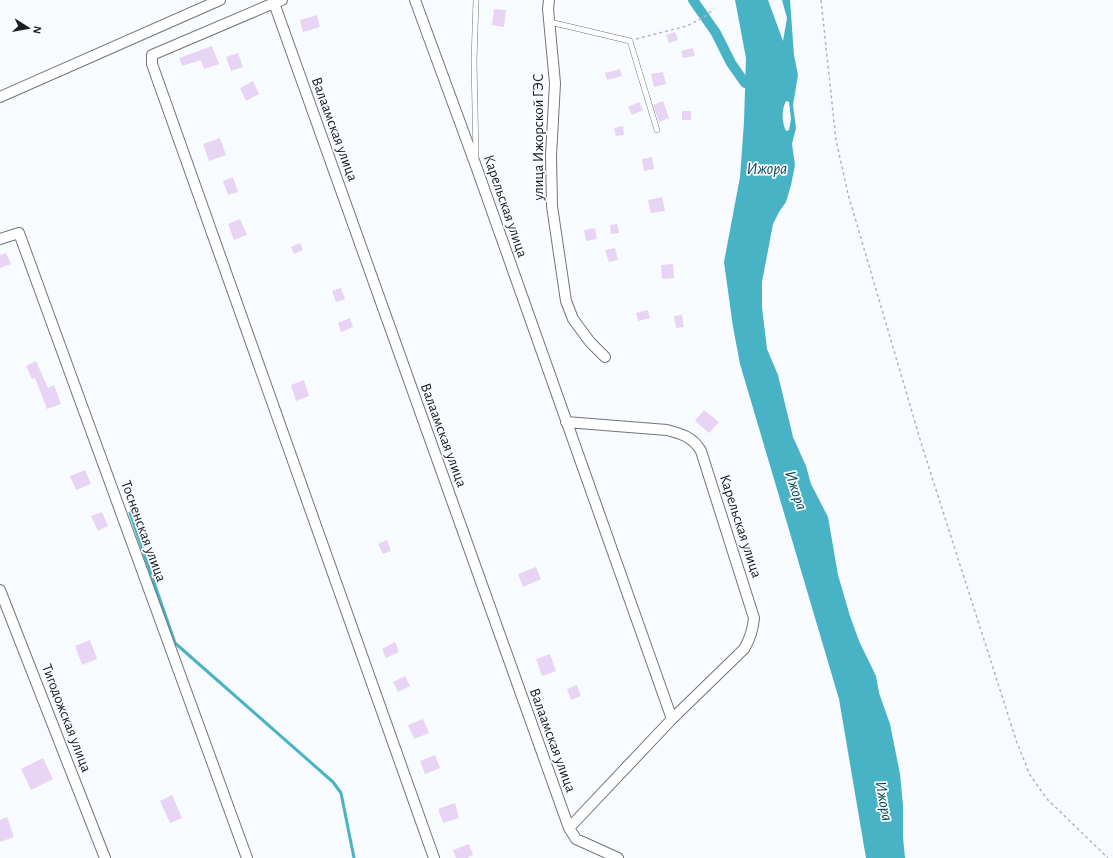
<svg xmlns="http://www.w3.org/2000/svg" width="1113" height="858" viewBox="0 0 1113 858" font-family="'Alegreya Sans',sans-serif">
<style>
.water{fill:#48b3c4;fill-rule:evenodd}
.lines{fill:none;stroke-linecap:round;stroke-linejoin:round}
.stream{stroke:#48b3c4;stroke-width:3}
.canal{stroke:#48b3c4;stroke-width:10}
.building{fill:#e8d5f6}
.lane-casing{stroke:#717578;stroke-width:6}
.street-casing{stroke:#717578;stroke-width:12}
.path{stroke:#b3b6b9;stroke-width:1.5;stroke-dasharray:3 3;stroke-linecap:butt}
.lane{stroke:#fff;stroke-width:5}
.street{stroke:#fff;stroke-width:10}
.labels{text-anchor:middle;stroke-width:3.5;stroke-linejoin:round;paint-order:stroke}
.street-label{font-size:15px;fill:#191b1c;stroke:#f8fbff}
.water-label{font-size:16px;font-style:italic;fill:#074952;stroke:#f8fbff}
</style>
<rect width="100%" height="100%" fill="#f8fbff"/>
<!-- water -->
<path class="water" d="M735,0H768L783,41L787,18L782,0H790L794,55L798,75L793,105L796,128L792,144L795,165L791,185L786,202L779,212L773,224L762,282V307L767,349L778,375L793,437L806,466L811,484L828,517L838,575L850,616L859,641L876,676L879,693L890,724L900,774L903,805V837L905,858H866L839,699L740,364L733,327L724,262L740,177L744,122L746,58ZM786,101L789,102L791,119L789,130L786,131C782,122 781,111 786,101Z"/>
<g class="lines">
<!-- stream -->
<path class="stream" d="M130,513L175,643L333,782L341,793L354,858"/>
<!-- canal -->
<path class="canal" d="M693,0L716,33L731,63L745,83"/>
</g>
<!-- building -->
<path class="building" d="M494,9L506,10L504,27L492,25Z
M317,15L320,27L303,32L300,20Z
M675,32L678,40L669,43L666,35Z
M212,46L219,64L204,69L201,60L182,66L179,58Z
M693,48L695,56L683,58L681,51Z
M238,53L243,67L231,71L226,57Z
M620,69L622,76L607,80L605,73Z
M663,72L666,84L654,87L651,74Z
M253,81L259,94L246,101L240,88Z
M663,101L669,118L659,122L653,105Z
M639,102L643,110L632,115L628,107Z
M682,111H691V120H682Z
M623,126L624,135L616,136L614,128Z
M220,138L226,155L209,161L203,144Z
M652,157L654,169L644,171L642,159Z
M233,177L238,192L228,195L223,181Z
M662,197L665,211L651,213L648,200Z
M240,219L247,235L234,240L228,224Z
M617,224L619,233L611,234L610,225Z
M595,228L597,239L586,241L584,230Z
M300,243L303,250L294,254L291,247Z
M615,248L618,260L609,262L605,250Z
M6,253L11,264L0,268V255Z
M673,264L674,278L662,279L661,265Z
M341,288L345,299L336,302L332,291Z
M648,310L650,318L638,321L636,313Z
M682,315L684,327L676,328L674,316Z
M350,318L353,327L341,332L338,323Z
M36,361L48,388L54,385L61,404L47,409L35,378L32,379L26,366Z
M304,380L309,396L296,401L291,385Z
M704,410L719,422L709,433L695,421Z
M85,470L91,484L76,490L70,476Z
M102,512L108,526L98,531L91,516Z
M387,540L391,551L383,554L378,544Z
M536,567L541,579L523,587L518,574Z
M90,640L97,659L82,665L75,646Z
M395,642L399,652L386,658L382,649Z
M550,654L556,671L542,676L536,659Z
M405,676L410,686L398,692L393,682Z
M577,685L581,696L571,700L567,689Z
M423,719L429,733L414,739L408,725Z
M435,755L440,768L425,774L420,761Z
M43,758L53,779L31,790L21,769Z
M172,795L182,818L170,823L160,801Z
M455,803L459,818L443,823L438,809Z
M7,817L14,837L0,842V820Z
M469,844L473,855L467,858H456L453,850Z"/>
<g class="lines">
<defs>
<path id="lane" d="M550,22L630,41L657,130
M476,157L474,61L476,0"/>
<path id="street" d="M282,0L274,3L569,828L576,839L618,858
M415,0L476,166L672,719
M549,0L548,9L555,83L551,156L552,206L566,301L573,319L590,342L605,357
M274,3L152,55V64L434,858
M0,97L220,0
M0,239L19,233L247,858
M566,422L667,430C682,434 693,437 701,451L754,618C753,630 750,639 744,649L672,719L569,828
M0,590L105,858"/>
</defs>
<!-- lane casing -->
<use href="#lane" class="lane-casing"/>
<!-- street casing -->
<use href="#street" class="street-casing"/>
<!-- path -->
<path class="path" d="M821,0L836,140L848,194L922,446L1017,743L1030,775L1047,799L1108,858
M636,39L687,26L704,17L714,9"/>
<!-- lane -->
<use href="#lane" class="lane"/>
<!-- street -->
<use href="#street" class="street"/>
</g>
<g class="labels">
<!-- street labels -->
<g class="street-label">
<text transform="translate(335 129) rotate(70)" y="5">Валаамская улица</text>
<text transform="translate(538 137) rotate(-90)" y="5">улица Ижорской ГЭС</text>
<text transform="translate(506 206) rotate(71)" y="5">Карельская улица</text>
<text transform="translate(444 435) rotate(70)" y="5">Валаамская улица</text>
<text transform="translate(741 526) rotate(72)" y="5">Карельская улица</text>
<text transform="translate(144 531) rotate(70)" y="5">Тосненская улица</text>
<text transform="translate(67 718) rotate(69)" y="5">Тигодожская улица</text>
<text transform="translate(553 740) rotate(70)" y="5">Валаамская улица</text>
</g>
<!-- water labels -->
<g class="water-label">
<text x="767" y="174">Ижора</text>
<text transform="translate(797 490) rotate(72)" y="6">Ижора</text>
<text transform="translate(885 801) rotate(80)" y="6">Ижора</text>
</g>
</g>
<!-- north arrow -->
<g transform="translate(28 28) rotate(101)" stroke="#f8fbff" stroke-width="3" paint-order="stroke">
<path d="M0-3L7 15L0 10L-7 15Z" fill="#191b1c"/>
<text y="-6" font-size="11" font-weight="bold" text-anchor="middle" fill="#191b1c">N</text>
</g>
</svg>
